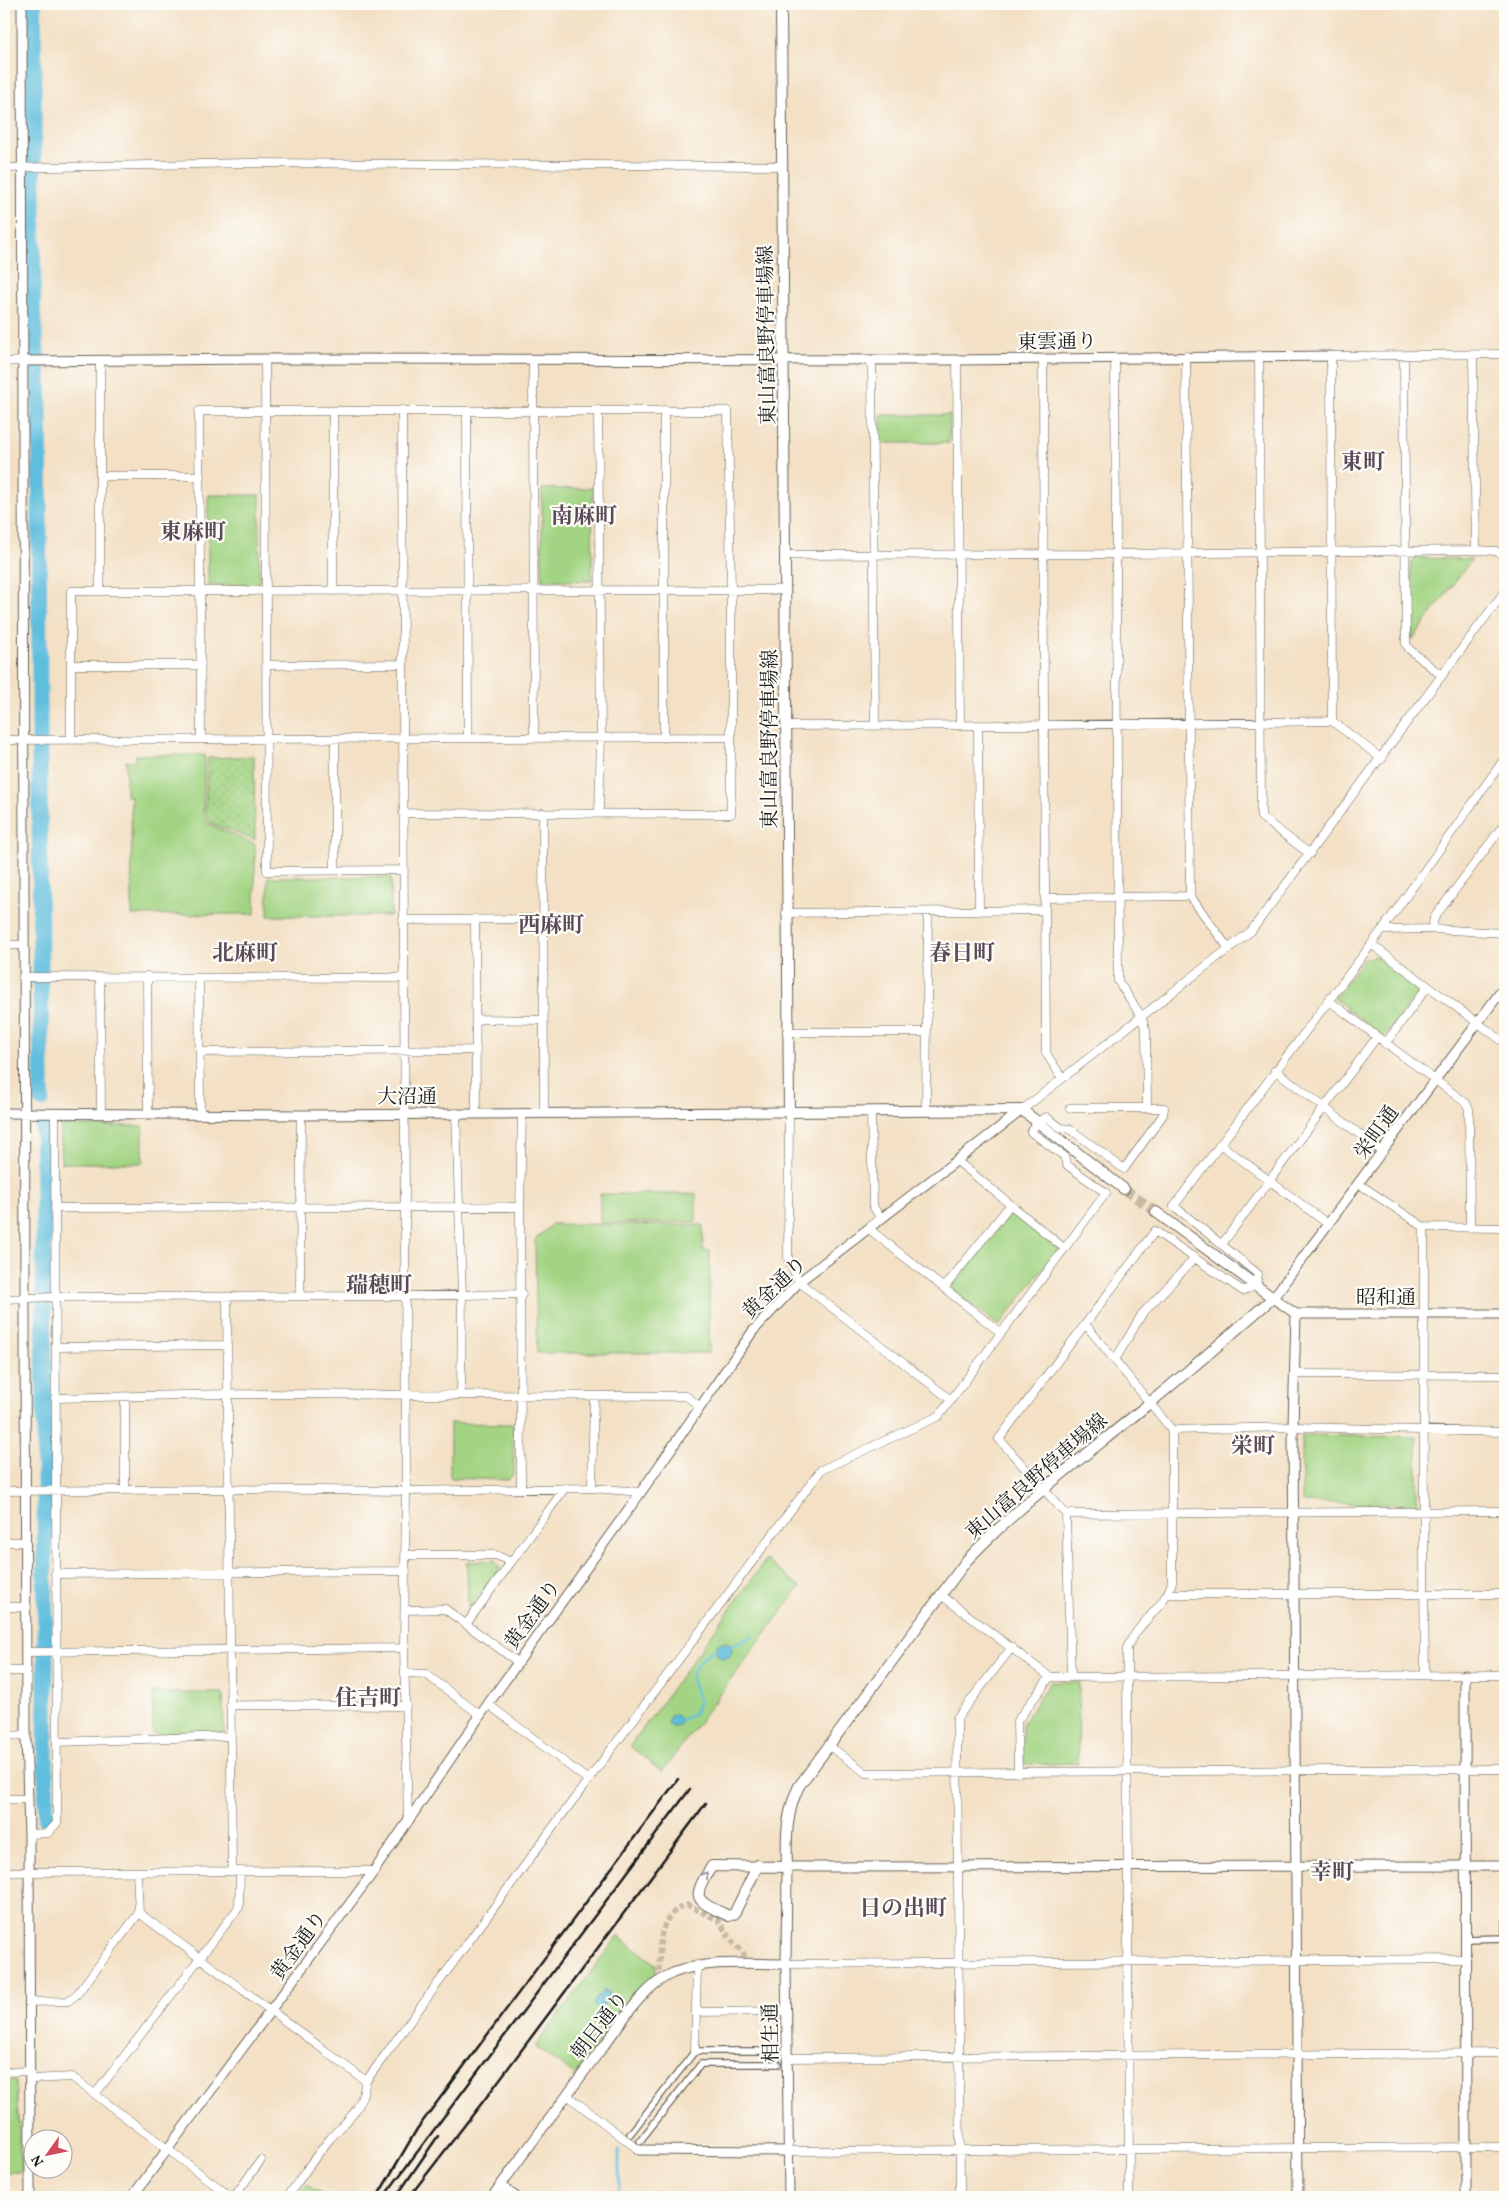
<svg xmlns="http://www.w3.org/2000/svg" width="1509" height="2201" viewBox="0 0 1509 2201" font-family="Vollkorn,'Noto Serif JP',serif">
<style>
.grass{fill:url(#grass-dots);stroke:#607850}
.park{fill:#a3d483;stroke:#607850}
.water{fill:#5fbede;stroke:#3e6d7d}
.lines{fill:none;stroke-linecap:round;stroke-linejoin:round}
.stream{stroke:#5fbede;stroke-width:2.5}
.river{stroke:#5fbede;stroke-width:16}
.pedestrian-tunnel{stroke:#c8b9a3;stroke-width:5.5;stroke-dasharray:5.5 3;stroke-linecap:butt}
.secondary-tunnel{stroke:#c8b9a3;stroke-width:10;stroke-dasharray:10 5;stroke-linecap:butt}
.pedestrian-casing{stroke:#676157;stroke-width:8}
.minor-casing{stroke:#676157;stroke-width:9}
.tertiary-casing{stroke:#676157;stroke-width:11}
.secondary-casing{stroke:#676157;stroke-width:12}
.pedestrian{stroke:#fff;stroke-width:5.5}
.minor{stroke:#fff;stroke-width:8}
.tertiary{stroke:#fff;stroke-width:9}
.secondary{stroke:#fff;stroke-width:10}
.rail{stroke:#1c1c1c;stroke-width:2.5}
.oneway{stroke:#999}
.labels{text-anchor:middle;stroke-width:4.5;stroke-linejoin:round;paint-order:stroke}
.street-label{font-size:20px;fill:#1c1c1c;stroke:#fdfcf7}
.quarter-label{font-size:22px;font-weight:bold;fill:#5a4b59;stroke:#fdfcf7}
</style>
<defs>
<pattern id="grass-dots" width="8" height="8" patternUnits="userSpaceOnUse" patternTransform="scale(1.25)"><rect width="8" height="8" fill="#a3d483"/><path d="M2 2h.1M6 6h.1" fill="none" stroke="#8cb571" stroke-width="1.8" stroke-linecap="round"/></pattern>
</defs>
<rect width="100%" height="100%" fill="#fdfcf7"/>
<filter id="ink" filterUnits="userSpaceOnUse"><feTurbulence type="fractalNoise" baseFrequency=".02" numOctaves="2"/><feDisplacementMap in="SourceGraphic" scale="10" xChannelSelector="R" yChannelSelector="G"/><feConvolveMatrix kernelMatrix="1 2 1 2 8 2 1 2 1" color-interpolation-filters="sRGB"/></filter>
<filter id="wash" filterUnits="userSpaceOnUse"><feTurbulence type="fractalNoise" baseFrequency=".0096" numOctaves="4" result="noise"/><feDisplacementMap in="SourceGraphic" scale="20" xChannelSelector="R" yChannelSelector="G"/><feGaussianBlur stdDeviation="1.12" result="paint"/><feColorMatrix in="noise" values="0 0 0 0 0 0 0 0 0 0 0 0 0 0 0 0 0 1.4 0 .05"/><feComposite in="paint" operator="in"/></filter>
<g filter="url(#wash)">
<rect width="100%" height="100%" fill="#f3e0c5"/>
<!-- grass -->
<path class="grass" d="M254,756L255,840L210,823L205,812L208,758Z
M306,2184L325,2197H296Z"/>
<!-- park -->
<path class="park" d="M881,415H950L949,443H881Z
M593,488L592,581L542,580V489Z
M208,495H260L259,585H208Z
M1416,558L1472,559L1412,640L1411,564Z
M136,755H205L203,813L208,824L255,844V914L132,915L131,796H126V761H135Z
M268,877H391V916H268Z
M1375,956L1421,988L1384,1038L1334,998L1364,959Z
M61,1126H143V1163H61Z
M600,1194H696V1222L600,1223Z
M1011,1212L1058,1249L999,1326L951,1289Z
M552,1224L703,1225V1250L710,1251L709,1353H537L535,1240Z
M450,1423L513,1424L514,1474L507,1480L450,1478Z
M1302,1435L1417,1437V1505L1302,1502Z
M495,1560L500,1569L468,1609L467,1562Z
M766,1560L800,1587L662,1772L630,1746Z
M1050,1682H1079L1078,1763L1025,1765L1023,1762L1022,1724Z
M153,1693H223L224,1733L153,1734Z
M618,1936L656,1964V1978L628,2005L575,2075L535,2046Z
M16,2080L21,2172H4V2081Z"/>
<!-- water -->
<path class="water" d="M716 1650a8 8 0 1 1 16 0a8 8 0 1 1-16 0Z
M668 1721a6 6 0 1 1 12 0a6 6 0 1 1-12 0Z
M604,1990L608,1992L609,1997L602,2007L597,2009L594,2006V2002Z"/>
<g class="lines">
<!-- stream -->
<path class="stream" d="M729,1647L752,1636
M680,1721L694,1714L699,1700C698,1694 693,1688 692,1681C690,1667 706,1652 719,1649
M619,2150V2197"/>
<!-- river -->
<path class="river" d="M34,4L33,318C44,403 39,499 39,585C40,757 39,928 42,1100
M43,1126L46,1820"/>
</g>
</g>
<g filter="url(#ink)">
<g class="lines">
<!-- pedestrian-tunnel -->
<path class="pedestrian-tunnel" d="M659,1971C660,1947 657,1914 687,1905L718,1920L731,1940L744,1954V1963"/>
<!-- secondary-tunnel -->
<path class="secondary-tunnel" d="M1124,1189L1156,1212"/>
<defs>
<path id="pedestrian" d="M1505,1938V1924
M1466,1939L1505,1938
M630,2134L695,2051H777
M640,2141L701,2064H778"/>
<path id="minor" d="M4,168L248,163L782,166
M1259,355L1261,817L1310,854
M1473,355L1476,550
M1186,356L1190,896L1229,949
M1404,356L1406,643L1409,649L1442,676
M265,359L267,871L403,870
M533,359L534,738
M872,360L875,726
M957,360L960,726
M4,362L23,361
M402,410L406,1491L404,1648L408,1822
M598,410L601,737L599,813
M664,410V738
M467,411L468,737
M100,476H200
M785,555L1116,554L1115,358
M100,591V361
M333,591V411
M71,665H201
M266,665L403,664
M1332,721L1331,356L1505,354
M787,726L1044,725L1043,359
M978,726L979,911
M71,739V591L786,590
M201,739L199,411H728L731,591V814L403,813
M4,740L730,737
M1505,758L1382,930L1174,1206L1258,1274L1256,1285L1243,1291L1155,1231L999,1439L1066,1514L1505,1511
M543,813L544,1113
M335,870V739
M1045,898L1190,896
M786,913L1045,910
M475,919L476,1113
M403,920L545,919
M1432,929L1434,918L1505,823
M1382,930L1432,929L1505,933
M1371,944L1505,1043
M4,945H23
M147,976L148,1114
M23,977L403,978
M100,977L101,1114
M199,978L200,1115
M1328,1000L1466,1103L1469,1109L1470,1227
M476,1019L543,1020
M787,1032H926
M1385,1044L1428,986
M200,1052L476,1050
M1275,1070L1383,1152
M1062,1078L1046,1053L1044,725L1332,721L1382,759
M1147,1107L1146,1031L1141,1016L1118,981L1116,554L1476,550L1496,551L1505,557
M1022,1110L1251,931L1505,591
M926,1111L928,912
M789,1112L788,1258L799,1282L951,1400
M871,1112L873,1206L881,1219
M456,1113L462,1295L461,1395
M1220,1144L1328,1224
M957,1161L1064,1248
M1359,1184L1424,1227L1505,1228
M55,1208L520,1207
M1424,1227C1424,1376 1423,1525 1425,1675
M869,1229L1001,1333
M1222,1244L1377,1037
M944,1288L1010,1205
M300,1296L301,1115
M227,1297L232,1871
M4,1299L55,1297L404,1296L522,1294
M1085,1324L1172,1430L1293,1427L1505,1432
M58,1347L227,1345
M1115,1360L1142,1314L1195,1258
M1295,1374L1505,1375
M55,1398L227,1394L686,1396L699,1406
M521,1488L520,1207L522,1114
M592,1488L594,1396
M125,1490V1397
M4,1491L227,1489L406,1491L592,1488L641,1492
M1066,1514L1071,1677
M4,1542H26
M406,1555H496L511,1562
M55,1574L406,1571
M1169,1594H1505
M941,1595L1050,1677L1505,1675
M4,1607H27
M406,1610L445,1609L519,1663
M467,1623L565,1488
M27,1652L404,1648
M4,1671H27
M405,1673L426,1674L480,1715
M488,1704L588,1780
M230,1705L406,1706
M4,1736L26,1735
M57,1742L230,1736
M828,1745L866,1773L1505,1769
M1018,1773L1017,1721L1050,1677
M4,1799H28
M29,1834L48,1833L57,1823L55,1114
M4,1872L374,1871
M139,1913L366,2081
M786,1964L1466,1959
M30,2002L68,2001L77,1994L139,1913L137,1872
M696,2012L787,2011
M695,2051L697,1965
M788,2058L1505,2053
M4,2072L30,2071
M31,2079L72,2077L231,2197
M96,2093L239,1907L240,1871
M567,2095L639,2150
M788,2151L1505,2147
M234,2197L261,2160
M287,2197C301,2178 314,2158 329,2140C349,2116 359,2117 366,2081L559,1819L821,1470L939,1416L1106,1193L1067,1165L1064,1156L1031,1132L1037,1122L1046,1117L1061,1128L1070,1129L1124,1169L1163,1115L1164,1108H1070
M960,2197L957,1718L1012,1647
M1129,2197L1127,1648C1137,1623 1165,1608 1172,1582V1430"/>
<path id="tertiary" d="M22,4L26,1735L29,1834L30,2197
M23,361L265,359L957,360L1331,356
M1505,986L1273,1298L1296,1314H1505
M4,1113L301,1115L789,1112
M1296,1314L1293,1427L1298,2197
M1465,1675L1466,2197
M639,2150L788,2151
M501,2186L516,2197
M132,2197L374,1871L488,1704L641,1492L753,1331L799,1282L1022,1110
M492,2197C529,2147 565,2097 603,2047C622,2022 643,1986 673,1973C710,1959 748,1964 786,1964
M789,2197L786,1964L787,1867L1505,1866"/>
<path id="secondary" d="M781,4L789,1112L1022,1110L1124,1189
M758,1865L734,1914L729,1916C695,1900 690,1900 712,1866L787,1867C786,1839 786,1812 799,1786L967,1560C1021,1503 1085,1456 1146,1406C1189,1371 1231,1334 1273,1298L1156,1212"/>
</defs>
<!-- pedestrian casing -->
<use href="#pedestrian" class="pedestrian-casing"/>
<!-- minor casing -->
<use href="#minor" class="minor-casing"/>
<!-- tertiary casing -->
<use href="#tertiary" class="tertiary-casing"/>
<!-- secondary casing -->
<use href="#secondary" class="secondary-casing"/>
<!-- pedestrian -->
<use href="#pedestrian" class="pedestrian"/>
<!-- minor -->
<use href="#minor" class="minor"/>
<!-- tertiary -->
<use href="#tertiary" class="tertiary"/>
<!-- secondary -->
<use href="#secondary" class="secondary"/>
<!-- rail -->
<path class="rail" d="M385,2195L690,1789
M377,2197L417,2129L678,1779
M396,2197L438,2136
M409,2197L485,2099L706,1803"/>
</g>
<!-- one-way arrows -->
<defs><path id="oneway-chevron" d="M-2-3.5L2.5 0L-2 3.5" fill="none" stroke-width="1.6" stroke-linecap="round" stroke-linejoin="round" transform="scale(1.25)"/></defs>
<use class="oneway" href="#oneway-chevron" transform="translate(705 1875) rotate(-57)"/>
</g>
<g class="labels">
<!-- street labels -->
<g class="street-label">
<text transform="translate(766 335) rotate(-91)" y="7">東山富良野停車場線</text>
<text transform="translate(1057 341) rotate(-1)" y="7">東雲通り</text>
<text transform="translate(769 739) rotate(-90)" y="7">東山富良野停車場線</text>
<text x="407" y="1103">大沼通</text>
<text transform="translate(1376 1132) rotate(-54)" y="7">栄町通</text>
<text transform="translate(774 1287) rotate(-44)" y="7">黄金通り</text>
<text x="1386" y="1304">昭和通</text>
<text transform="translate(1036 1476) rotate(-41)" y="7">東山富良野停車場線</text>
<text transform="translate(532 1614) rotate(-54)" y="7">黄金通り</text>
<text transform="translate(298 1945) rotate(-54)" y="7">黄金通り</text>
<text transform="translate(599 2025) rotate(-52)" y="7">朝日通り</text>
<text transform="translate(770 2033) rotate(-91)" y="7">相生通</text>
</g>
<!-- quarter labels -->
<g class="quarter-label">
<text x="1363" y="469">東町</text>
<text x="584" y="523">南麻町</text>
<text x="193" y="539">東麻町</text>
<text x="551" y="932">西麻町</text>
<text x="245" y="960">北麻町</text>
<text x="962" y="960">春日町</text>
<text x="379" y="1292">瑞穂町</text>
<text x="1253" y="1453">栄町</text>
<text x="368" y="1705">住吉町</text>
<text x="1332" y="1879">幸町</text>
<text x="903" y="1915">日の出町</text>
</g>
</g>
<!-- margin -->
<rect width="1509" height="2201" fill="none" stroke="#fdfcf7" stroke-width="20"/>
<!-- north arrow -->
<g transform="translate(48 2154) rotate(237)"><circle r="24" fill="#fdfcf7" stroke="#a3a29f"/>
<path d="M0-4L9 19L0 12L-9 19Z" fill="#d1495b"/>
<text y="-8" font-size="14" font-weight="bold" text-anchor="middle" fill="#1c1c1c">N</text>
</g>
</svg>
